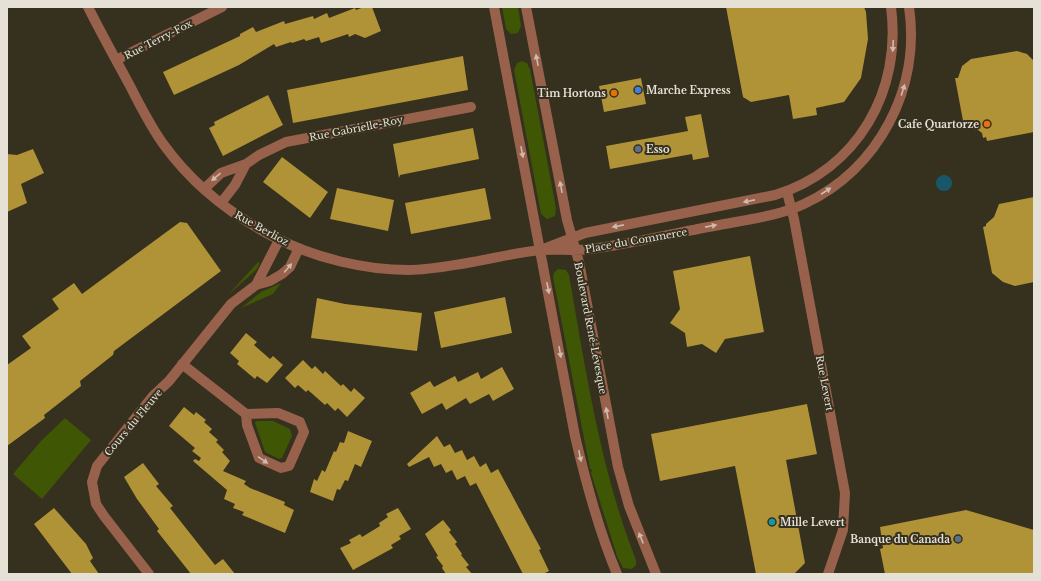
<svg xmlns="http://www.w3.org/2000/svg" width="1041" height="581" viewBox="0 0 1041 581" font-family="'Libre Baskerville',serif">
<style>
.green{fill:#3f5604}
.water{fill:#185769}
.building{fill:#b09237}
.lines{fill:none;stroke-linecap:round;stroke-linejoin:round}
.minor{stroke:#97614c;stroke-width:10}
.oneway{fill:#cebbad}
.shop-dot{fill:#3f7fe0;stroke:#36301e;stroke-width:1.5}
.food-dot{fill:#e8710a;stroke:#36301e;stroke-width:1.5}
.service-dot{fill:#5c6f8a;stroke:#36301e;stroke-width:1.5}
.culture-dot{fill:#0f9aa8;stroke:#36301e;stroke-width:1.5}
.labels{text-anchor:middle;stroke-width:4;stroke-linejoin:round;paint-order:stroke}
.street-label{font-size:10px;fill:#e5e1d6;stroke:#36301e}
.poi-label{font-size:10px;font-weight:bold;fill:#e5e1d6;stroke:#36301e;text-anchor:start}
</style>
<rect width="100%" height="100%" fill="#36301e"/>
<!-- green -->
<path class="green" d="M502,7H518L521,26L518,33L511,34L506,29Z
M522,61L527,63L530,69L556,208L555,216L547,219L541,214L514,70L517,63Z
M258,262L260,263L257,269L227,296Z
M558,269L566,270L569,275C586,371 600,469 636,560V565L632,569L623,568L617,556L591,473L592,470L590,469L553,277L554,273Z
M281,283L273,294L241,308L261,292Z
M65,418L91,440L42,499L13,474L41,441Z
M256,421H273L290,429L292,436L282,458L279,459L265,452L255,423Z"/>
<!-- water -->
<path class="water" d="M936 183a8 8 0 1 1 16 0a8 8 0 1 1-16 0Z"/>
<!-- building -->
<path class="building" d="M364,7H372L381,31L365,38L355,34L349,37L348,34L321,43L319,37L306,41L304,39L292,43L291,42L276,47L274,44L239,65L174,95L163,72L240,36V34L253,27L256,32L284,21L285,24L313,16L314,19L327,13L329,18L355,8L356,10Z
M726,7H864L866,12L868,39L861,78L844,102L816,108L817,115L793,119L789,95L751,102L743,97Z
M1017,51L1027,54L1034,61V132L987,141L986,137L983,138L982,133L978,130L968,128L967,125L964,126L955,78H958L962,66L971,59Z
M463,56L468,90L293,123L287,90Z
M641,78L646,104L604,112L599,86Z
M268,95L283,125L223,156L209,128L215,125L214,122Z
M701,114L709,157L693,160L692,154L610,169L606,146L688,131L685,117Z
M473,128L479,159L400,175L399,178L393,144Z
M33,149L44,173L21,184L27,203L7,212V154L17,155Z
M282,157L328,192L310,218L263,182Z
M337,188L394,200L388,231L330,219Z
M485,188L491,219L411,234L405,203Z
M1034,197V282L1015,286L1003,282L992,273L983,227L986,226V224L994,217L999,204Z
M180,222L187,223L221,271L114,351L113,355L80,381L81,386L44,415L45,418L7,446V365L31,348L22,336L59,309L52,299L74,283L82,294Z
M750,256L764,332L725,339L716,353L702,344L687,347L685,333L670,323L680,309L673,271Z
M505,297L512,333L441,348L434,312Z
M317,298L345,304L422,313L417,351L311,338Z
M246,333L257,342L254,345L270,359L273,356L283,365L267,383L257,376L255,379L237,364L239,361L230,353Z
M303,360L312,369L315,366L323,374L325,371L341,386L343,384L351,392L354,388L365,398L347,417L338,408L335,411L327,403L325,405L308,390L306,392L298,385L295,388L285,378Z
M502,367L514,389L493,401L489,394L470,404L466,398L446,410L442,403L422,414L410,393L430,381L434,387L455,376L458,382L478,372L481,379Z
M807,404L817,454L786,460L805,563L794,574H756L735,466L660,481L651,434Z
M184,407L194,415L196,412L206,420L204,422L212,429L209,432L218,440L216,442L224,450L222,452L230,461L223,471L246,481L244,484L250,488L285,502L284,505L294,510L285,533L242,515L244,512L233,508L235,504L224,499L227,490L193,461L195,459L199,461L201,458L192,451L195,448L169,426Z
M348,431L372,441L361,467L355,464L348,481L345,480L340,490L337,489L333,501L310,492L314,479L317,481L322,470L325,472L334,451L336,452L340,442L344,443Z
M437,436L444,447L450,444L455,453L462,450L467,460L474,456L480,467L486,463L491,473L498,469L541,549L539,550L549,571L543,574H523L476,483L470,486L465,476L457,480L452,470L446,473L441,464L434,467L429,457L409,467L407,464Z
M143,463L159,484L156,486L173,506L170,508L215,565L223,559L235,574H191L157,531L159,529L137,499L124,477Z
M54,508L86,544L93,558L90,561L99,574H72L34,524Z
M398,508L411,529L399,536L401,539L391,545L393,548L353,570L340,548L351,543L349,540L360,534L362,537L380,526L379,523L388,517L386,514Z
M966,510L1034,530V574H885L880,549L883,548L880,527Z
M443,520L451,530L449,532L457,542L455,544L462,554L461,555L469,565L466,567L472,574H446L442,568L443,566L436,557L438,556L425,534Z"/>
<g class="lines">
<!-- minor -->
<path class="minor" d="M88,7C101,33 115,58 129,84C140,105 150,126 164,145C193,185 233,216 276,238C315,258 365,270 408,270C428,270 448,266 467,263C492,259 517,252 542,250C559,249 575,251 591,249C632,244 674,233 714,226C744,220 776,217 804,204C879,169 921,88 909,7
M494,7L575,436C586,483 598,529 617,574
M526,7L567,220L579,262L618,467L629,506L656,574
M116,60L222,7
M204,189L221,173L246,164L259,155L286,142L471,107
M787,192L794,219L845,493L843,530L828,574
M221,203L235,185L246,164
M546,248L585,233L775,195C858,169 902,91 891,7
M256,285L279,240
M182,364L246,414L278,413L300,422L304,432L289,466L281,468L259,458L247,425L246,414
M149,574L104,516L96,504L92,482L97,466L152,397L169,381L231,304L256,285L270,281L282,274L290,267L299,248"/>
</g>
<!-- one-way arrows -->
<defs><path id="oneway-solid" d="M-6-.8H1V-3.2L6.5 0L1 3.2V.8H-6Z"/></defs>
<g class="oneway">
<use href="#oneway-solid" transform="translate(893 46) rotate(93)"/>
<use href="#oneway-solid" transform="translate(537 60) rotate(-101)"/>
<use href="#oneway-solid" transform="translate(903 90) rotate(-73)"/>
<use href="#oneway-solid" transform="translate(522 152) rotate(79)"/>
<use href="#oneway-solid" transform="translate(216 177) rotate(140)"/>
<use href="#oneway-solid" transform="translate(561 187) rotate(-101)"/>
<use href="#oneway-solid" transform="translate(826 191) rotate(-33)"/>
<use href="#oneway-solid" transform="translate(749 201) rotate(169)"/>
<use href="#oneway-solid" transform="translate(618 226) rotate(169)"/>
<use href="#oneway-solid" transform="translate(711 226) rotate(-11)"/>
<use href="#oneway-solid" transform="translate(288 268) rotate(-50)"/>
<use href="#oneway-solid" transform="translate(548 288) rotate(79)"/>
<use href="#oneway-solid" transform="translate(560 352) rotate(80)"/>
<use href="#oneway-solid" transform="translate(607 413) rotate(-101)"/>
<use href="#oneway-solid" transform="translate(580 456) rotate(78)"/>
<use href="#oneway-solid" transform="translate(263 460) rotate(34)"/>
<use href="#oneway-solid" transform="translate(641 538) rotate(-112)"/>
</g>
<!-- markers -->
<circle class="shop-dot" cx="638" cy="90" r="4"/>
<g class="food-dot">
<circle cx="614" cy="93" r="4"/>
<circle cx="987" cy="124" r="4"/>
</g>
<g class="service-dot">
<circle cx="638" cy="149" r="4"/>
<circle cx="958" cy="539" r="4"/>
</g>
<circle class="culture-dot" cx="772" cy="522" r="4"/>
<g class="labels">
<!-- street labels -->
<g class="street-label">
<text transform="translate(158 39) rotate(-27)" y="4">Rue Terry-Fox</text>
<text transform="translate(356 128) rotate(-11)" y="4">Rue Gabrielle-Roy</text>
<text transform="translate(262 228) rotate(29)" y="4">Rue Berlioz</text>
<text transform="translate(636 240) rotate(-10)" y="4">Place du Commerce</text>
<text transform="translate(591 328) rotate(79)" y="4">Boulevard René-Lévesque</text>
<text transform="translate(825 383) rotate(79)" y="4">Rue Levert</text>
<text transform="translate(133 422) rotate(-50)" y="4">Cours du Fleuve</text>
</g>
<!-- poi labels -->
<g class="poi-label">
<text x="646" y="94">Marche Express</text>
<text x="606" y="97" text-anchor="end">Tim Hortons</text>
<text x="979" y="128" text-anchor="end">Cafe Quartorze</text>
<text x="646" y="153">Esso</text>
<text x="780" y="526">Mille Levert</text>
<text x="950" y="543" text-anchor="end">Banque du Canada</text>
</g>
</g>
<!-- border -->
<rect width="1041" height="581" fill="none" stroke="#e5e1d6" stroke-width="16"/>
</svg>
